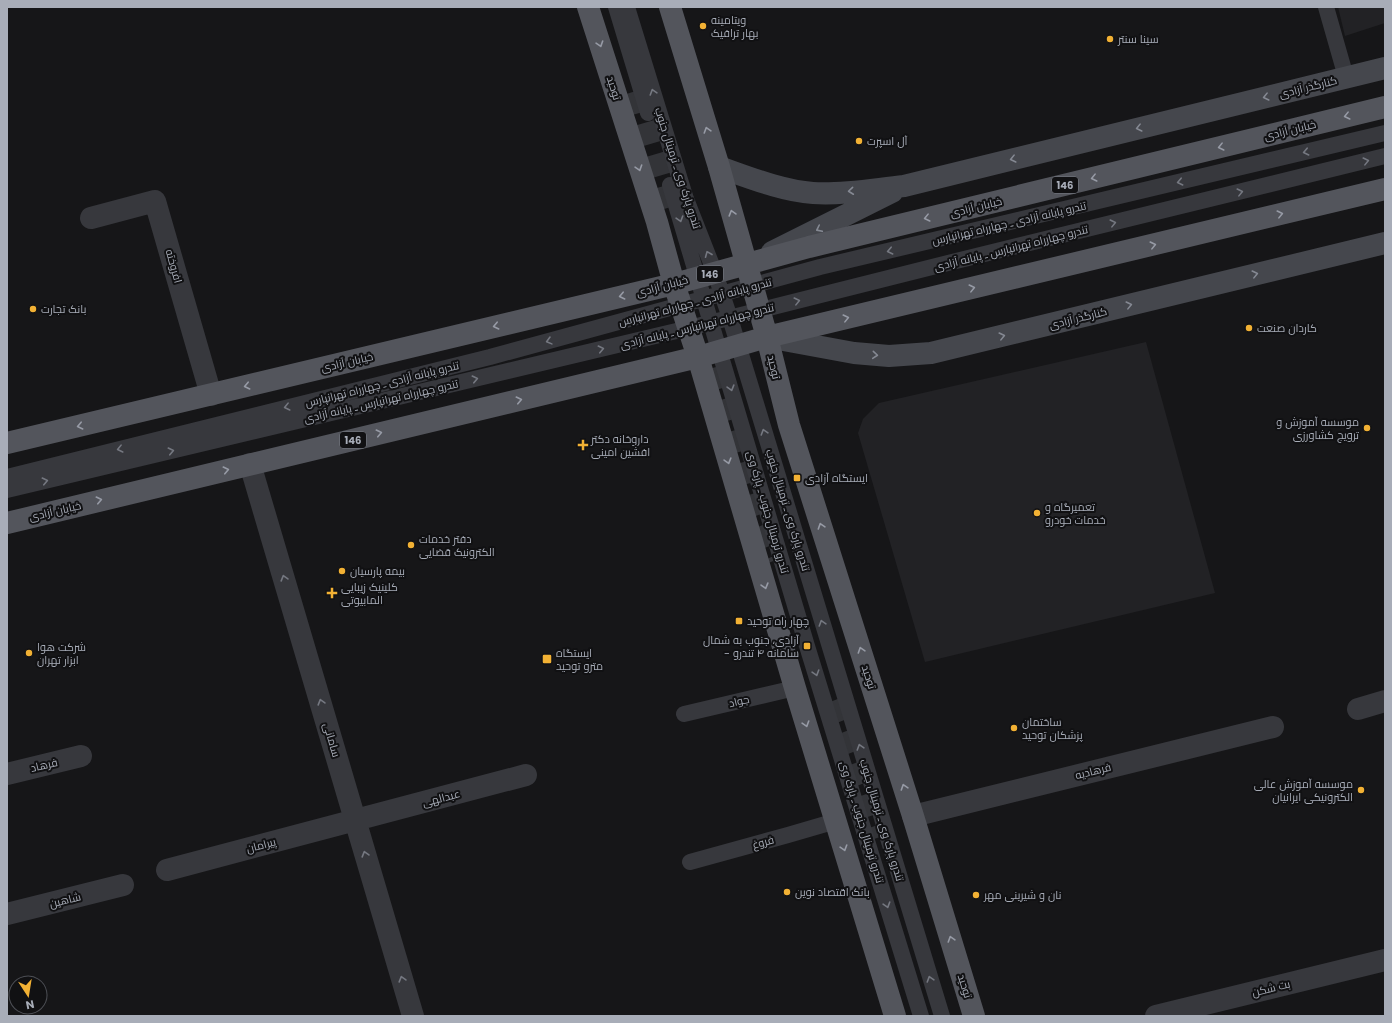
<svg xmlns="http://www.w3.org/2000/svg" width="1392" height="1023" viewBox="0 0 1392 1023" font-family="Poppins,Cairo,sans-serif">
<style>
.built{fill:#222225}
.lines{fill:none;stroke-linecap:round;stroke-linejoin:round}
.trunk-tunnel{stroke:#333438;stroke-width:22;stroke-dasharray:22 11;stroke-linecap:butt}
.service{stroke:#37383d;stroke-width:16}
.minor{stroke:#37383d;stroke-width:22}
.secondary{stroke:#45474d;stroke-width:22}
.primary{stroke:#53555c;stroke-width:22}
.oneway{stroke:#979ba6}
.oneway2{stroke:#757881}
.oneway3{stroke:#858993}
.poi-dot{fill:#f2b134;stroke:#111113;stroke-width:1.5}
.labels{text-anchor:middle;stroke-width:4;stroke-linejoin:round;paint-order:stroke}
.shield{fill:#111113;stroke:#7b7e86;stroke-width:1}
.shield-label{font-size:10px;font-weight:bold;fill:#a8adb8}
.poi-label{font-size:11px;fill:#a8adb8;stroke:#111113;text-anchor:start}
.street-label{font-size:11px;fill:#a8adb8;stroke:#111113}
</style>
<rect width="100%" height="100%" fill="#161618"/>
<!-- built -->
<path class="built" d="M1338,7H1385V23L1345,36Z
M1146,342L1215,593L925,662L858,433L863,419L879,403Z"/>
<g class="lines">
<!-- trunk-tunnel -->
<path class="trunk-tunnel" d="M636,91L671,209
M716,367L755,508L776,560
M830,702L865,792L880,837"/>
<!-- service -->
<path class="service" d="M616,7L648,113
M627,7L686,199L715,273L730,318L942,1016
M1326,7L1346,77
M670,185L807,646L921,1016
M7,477L490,357L820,267L1385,133
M7,490L689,328L952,262L1385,156
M684,714L795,688
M690,862L788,835L836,821"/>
<!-- minor -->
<path class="minor" d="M91,218L155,201L211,395
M250,464L413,1016
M1358,709L1385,701
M7,774L81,756
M913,816L1273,727
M167,870L526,775
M7,914L123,885
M1156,1016L1385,960"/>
<!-- secondary -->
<path class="secondary" d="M719,167C748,177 782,191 813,193C843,195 874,189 904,186L1385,68
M772,252L892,192
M767,337L854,353L889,356L931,353L1385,243"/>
<!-- primary -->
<path class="primary" d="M588,7L657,222L674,284L698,357L795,688L895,1016
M670,7L719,167L767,337L789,425L913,816L974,1016
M7,443L674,284L809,247L1385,107
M7,523L698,357L767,337L1385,189"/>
</g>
<!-- one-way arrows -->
<defs><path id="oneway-chevron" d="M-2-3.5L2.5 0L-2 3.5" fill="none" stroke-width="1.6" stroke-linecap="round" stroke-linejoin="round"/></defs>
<g class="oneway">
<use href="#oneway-chevron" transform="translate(600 44) rotate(72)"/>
<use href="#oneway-chevron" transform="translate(1347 116) rotate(166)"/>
<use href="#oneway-chevron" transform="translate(707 130) rotate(-107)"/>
<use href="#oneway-chevron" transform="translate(1221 147) rotate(166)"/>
<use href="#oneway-chevron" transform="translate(639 168) rotate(72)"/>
<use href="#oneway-chevron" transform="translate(1094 178) rotate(166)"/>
<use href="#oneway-chevron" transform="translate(732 213) rotate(-106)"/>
<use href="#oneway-chevron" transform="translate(1280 214) rotate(-14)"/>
<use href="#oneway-chevron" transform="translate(927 218) rotate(166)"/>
<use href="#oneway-chevron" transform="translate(1153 245) rotate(-14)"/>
<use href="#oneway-chevron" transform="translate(972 288) rotate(-14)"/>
<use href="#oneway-chevron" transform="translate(622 296) rotate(167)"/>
<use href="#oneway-chevron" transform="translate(846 318) rotate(-14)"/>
<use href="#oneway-chevron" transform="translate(496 326) rotate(167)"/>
<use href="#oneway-chevron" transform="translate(247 386) rotate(167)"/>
<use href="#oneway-chevron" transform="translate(519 400) rotate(-13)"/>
<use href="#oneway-chevron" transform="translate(80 426) rotate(167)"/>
<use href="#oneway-chevron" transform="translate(379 433) rotate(-13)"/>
<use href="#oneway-chevron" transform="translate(728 461) rotate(74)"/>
<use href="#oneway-chevron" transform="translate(226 470) rotate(-13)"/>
<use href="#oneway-chevron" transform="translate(99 500) rotate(-13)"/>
<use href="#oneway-chevron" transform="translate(821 526) rotate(-108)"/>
<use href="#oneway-chevron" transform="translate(765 586) rotate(74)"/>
<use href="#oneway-chevron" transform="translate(861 650) rotate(-108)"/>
<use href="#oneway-chevron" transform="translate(806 724) rotate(73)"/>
<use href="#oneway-chevron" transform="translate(904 787) rotate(-108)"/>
<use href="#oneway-chevron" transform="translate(844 848) rotate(73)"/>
<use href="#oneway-chevron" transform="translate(951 939) rotate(-107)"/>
</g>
<g class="oneway2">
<use href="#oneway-chevron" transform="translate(653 92) rotate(-107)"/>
<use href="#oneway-chevron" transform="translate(1306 152) rotate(167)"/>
<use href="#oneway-chevron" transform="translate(1366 161) rotate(-14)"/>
<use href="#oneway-chevron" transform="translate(1180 182) rotate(167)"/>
<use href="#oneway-chevron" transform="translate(1240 192) rotate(-14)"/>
<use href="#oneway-chevron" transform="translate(680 219) rotate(73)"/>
<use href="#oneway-chevron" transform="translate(1113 223) rotate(-14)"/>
<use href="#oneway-chevron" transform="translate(890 251) rotate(167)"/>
<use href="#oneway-chevron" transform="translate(708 254) rotate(-112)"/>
<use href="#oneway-chevron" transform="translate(797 301) rotate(-14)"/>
<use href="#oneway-chevron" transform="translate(549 341) rotate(165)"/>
<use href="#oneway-chevron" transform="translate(601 349) rotate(-13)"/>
<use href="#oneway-chevron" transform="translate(475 379) rotate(-13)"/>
<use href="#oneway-chevron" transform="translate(731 388) rotate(74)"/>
<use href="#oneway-chevron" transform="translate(287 407) rotate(166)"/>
<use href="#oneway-chevron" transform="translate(764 432) rotate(-107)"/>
<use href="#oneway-chevron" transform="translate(120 449) rotate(166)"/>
<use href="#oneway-chevron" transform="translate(171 451) rotate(-13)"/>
<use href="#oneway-chevron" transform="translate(45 481) rotate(-13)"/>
<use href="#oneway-chevron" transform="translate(284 578) rotate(-106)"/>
<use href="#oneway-chevron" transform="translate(822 623) rotate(-107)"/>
<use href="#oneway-chevron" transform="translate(816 673) rotate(73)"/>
<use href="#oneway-chevron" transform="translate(321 702) rotate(-106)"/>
<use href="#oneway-chevron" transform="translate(860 747) rotate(-107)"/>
<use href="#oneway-chevron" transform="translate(365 854) rotate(-106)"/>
<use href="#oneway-chevron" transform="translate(887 905) rotate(73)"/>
<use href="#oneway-chevron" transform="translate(402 979) rotate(-106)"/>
<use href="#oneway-chevron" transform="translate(930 979) rotate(-107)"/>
</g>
<g class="oneway3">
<use href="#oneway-chevron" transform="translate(1266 97) rotate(166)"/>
<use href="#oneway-chevron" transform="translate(1139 128) rotate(166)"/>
<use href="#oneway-chevron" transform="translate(1013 159) rotate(166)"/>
<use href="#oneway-chevron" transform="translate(851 191) rotate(174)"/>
<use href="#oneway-chevron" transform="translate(819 229) rotate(154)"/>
<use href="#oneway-chevron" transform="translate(1255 274) rotate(-14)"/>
<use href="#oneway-chevron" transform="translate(1129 305) rotate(-14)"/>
<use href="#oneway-chevron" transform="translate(1002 336) rotate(-14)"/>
<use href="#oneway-chevron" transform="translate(875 355) rotate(5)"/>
</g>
<!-- markers -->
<g class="poi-dot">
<circle cx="703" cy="26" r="4"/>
<circle cx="1110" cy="39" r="4"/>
<circle cx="859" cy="141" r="4"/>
<circle cx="33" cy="309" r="4"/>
<circle cx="1249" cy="328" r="4"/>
<circle cx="1367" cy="428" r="4"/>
<path d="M581 439h4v4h4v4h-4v4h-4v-4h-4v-4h4z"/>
<rect x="793" y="474" width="8" height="8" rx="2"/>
<circle cx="1037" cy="513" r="4"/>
<circle cx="411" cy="545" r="4"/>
<circle cx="342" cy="571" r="4"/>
<path d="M330 587h4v4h4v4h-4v4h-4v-4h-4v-4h4z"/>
<rect x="735" y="617" width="8" height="8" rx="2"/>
<rect x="803" y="642" width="8" height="8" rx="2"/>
<circle cx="29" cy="653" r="4"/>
<rect x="542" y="654" width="10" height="10" rx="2"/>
<circle cx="1014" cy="728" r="4"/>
<circle cx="1361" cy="790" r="4"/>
<circle cx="787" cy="892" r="4"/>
<circle cx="976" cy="895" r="4"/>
</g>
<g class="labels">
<!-- shield labels -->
<g class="shield">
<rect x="1052" y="177" width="26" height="16" rx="3"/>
<rect x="697" y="266" width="26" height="16" rx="3"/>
<rect x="340" y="432" width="26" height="16" rx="3"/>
</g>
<g class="shield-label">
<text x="1065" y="189">146</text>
<text x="710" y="278">146</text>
<text x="353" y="444">146</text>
</g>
<!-- poi labels -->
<g class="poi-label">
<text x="711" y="24">ویتامینه<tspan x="711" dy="13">بهار ترافیک</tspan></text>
<text x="1118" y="43">سینا سنتر</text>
<text x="867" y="145">آل اسپرت</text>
<text x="41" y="313">بانک تجارت</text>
<text x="1257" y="332">کاردان صنعت</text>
<text x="1359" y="426" text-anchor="end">موسسه آموزش و<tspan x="1359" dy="13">ترویج کشاورزی</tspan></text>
<text x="591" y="443">داروخانه دکتر<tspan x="591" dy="13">افشین امینی</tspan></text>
<text x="805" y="482">ایستگاه آزادی</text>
<text x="1045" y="511">تعمیرگاه و<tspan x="1045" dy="13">خدمات خودرو</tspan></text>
<text x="419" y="543">دفتر خدمات<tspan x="419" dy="13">الکترونیک قضایی</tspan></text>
<text x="350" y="575">بیمه پارسیان</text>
<text x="341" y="591">کلینیک زیبایی<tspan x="341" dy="13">المابیوتی</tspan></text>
<text x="747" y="625">چهار راه توحید</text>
<text x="799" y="644" text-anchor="end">آزادی، جنوب به شمال<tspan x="799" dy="13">- سامانه ۴ تندرو</tspan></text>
<text x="37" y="651">شرکت هوا<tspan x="37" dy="13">ابزار تهران</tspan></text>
<text x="556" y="657">ایستگاه<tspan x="556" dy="13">مترو توحید</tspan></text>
<text x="1022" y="726">ساختمان<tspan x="1022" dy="13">پزشکان توحید</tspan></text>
<text x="1353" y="788" text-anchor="end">موسسه آموزش عالی<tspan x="1353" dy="13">الکترونیکی ایرانیان</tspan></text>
<text x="795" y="896">بانک اقتصاد نوین</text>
<text x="984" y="899">نان و شیرینی مهر</text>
</g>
<!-- street labels -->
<g class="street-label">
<text transform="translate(1308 87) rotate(-14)" y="4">کنارگذر آزادی</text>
<text transform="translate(614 88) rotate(72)" y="4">توحید</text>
<text transform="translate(1290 130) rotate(-14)" y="4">خیابان آزادی</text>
<text transform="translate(678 168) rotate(72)" y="4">تندرو پارک وی ـ ترمینال جنوب</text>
<text transform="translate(976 207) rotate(-14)" y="4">خیابان آزادی</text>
<text transform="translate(1009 223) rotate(-13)" y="4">تندرو پایانه آزادی ـ چهارراه تهرانپارس</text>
<text transform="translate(1011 248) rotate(-14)" y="4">تندرو چهارراه تهرانپارس ـ پایانه آزادی</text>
<text transform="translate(174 266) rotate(74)" y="4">افروخته</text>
<text transform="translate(662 286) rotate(-15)" y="4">خیابان آزادی</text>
<text transform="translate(695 302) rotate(-15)" y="4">تندرو پایانه آزادی ـ چهارراه تهرانپارس</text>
<text transform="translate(1078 318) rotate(-14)" y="4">کنارگذر آزادی</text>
<text transform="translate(697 326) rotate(-14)" y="4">تندرو چهارراه تهرانپارس ـ پایانه آزادی</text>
<text transform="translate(347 362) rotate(-13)" y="4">خیابان آزادی</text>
<text transform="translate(774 367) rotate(76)" y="4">توحید</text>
<text transform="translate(382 384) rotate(-14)" y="4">تندرو پایانه آزادی ـ چهارراه تهرانپارس</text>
<text transform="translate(381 401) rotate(-13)" y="4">تندرو چهارراه تهرانپارس ـ پایانه آزادی</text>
<text transform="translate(788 510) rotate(73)" y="4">تندرو پارک وی ـ ترمینال جنوب</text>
<text transform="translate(55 511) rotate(-13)" y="4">خیابان آزادی</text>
<text transform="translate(768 512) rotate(74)" y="4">تندرو ترمینال جنوب ـ پارک وی</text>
<text transform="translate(869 677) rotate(72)" y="4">توحید</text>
<text transform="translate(739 701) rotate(-13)" y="4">جواد</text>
<text transform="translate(332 740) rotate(74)" y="4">سامانی</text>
<text transform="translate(44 765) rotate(-13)" y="4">فرهاد</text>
<text transform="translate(1093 771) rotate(-14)" y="4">فرهادیه</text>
<text transform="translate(441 798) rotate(-15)" y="4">عبدالهی</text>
<text transform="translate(882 820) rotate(73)" y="4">تندرو پارک وی ـ ترمینال جنوب</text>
<text transform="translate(862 822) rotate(73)" y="4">تندرو ترمینال جنوب ـ پارک وی</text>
<text transform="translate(763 842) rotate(-15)" y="4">فروغ</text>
<text transform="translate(261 845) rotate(-15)" y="4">پیرامان</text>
<text transform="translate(65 900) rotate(-14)" y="4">شاهین</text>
<text transform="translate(965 986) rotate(73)" y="4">توحید</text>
<text transform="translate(1271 988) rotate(-14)" y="4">بت شکن</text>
</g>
</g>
<!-- border -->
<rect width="1392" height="1023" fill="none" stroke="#a8adb8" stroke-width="16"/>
<!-- north arrow -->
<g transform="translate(28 995) rotate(168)"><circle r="19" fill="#111113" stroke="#4d4f55"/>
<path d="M0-3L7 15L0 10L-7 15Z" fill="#f2b134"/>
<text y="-6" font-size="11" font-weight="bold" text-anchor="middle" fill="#a8adb8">N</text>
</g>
</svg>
